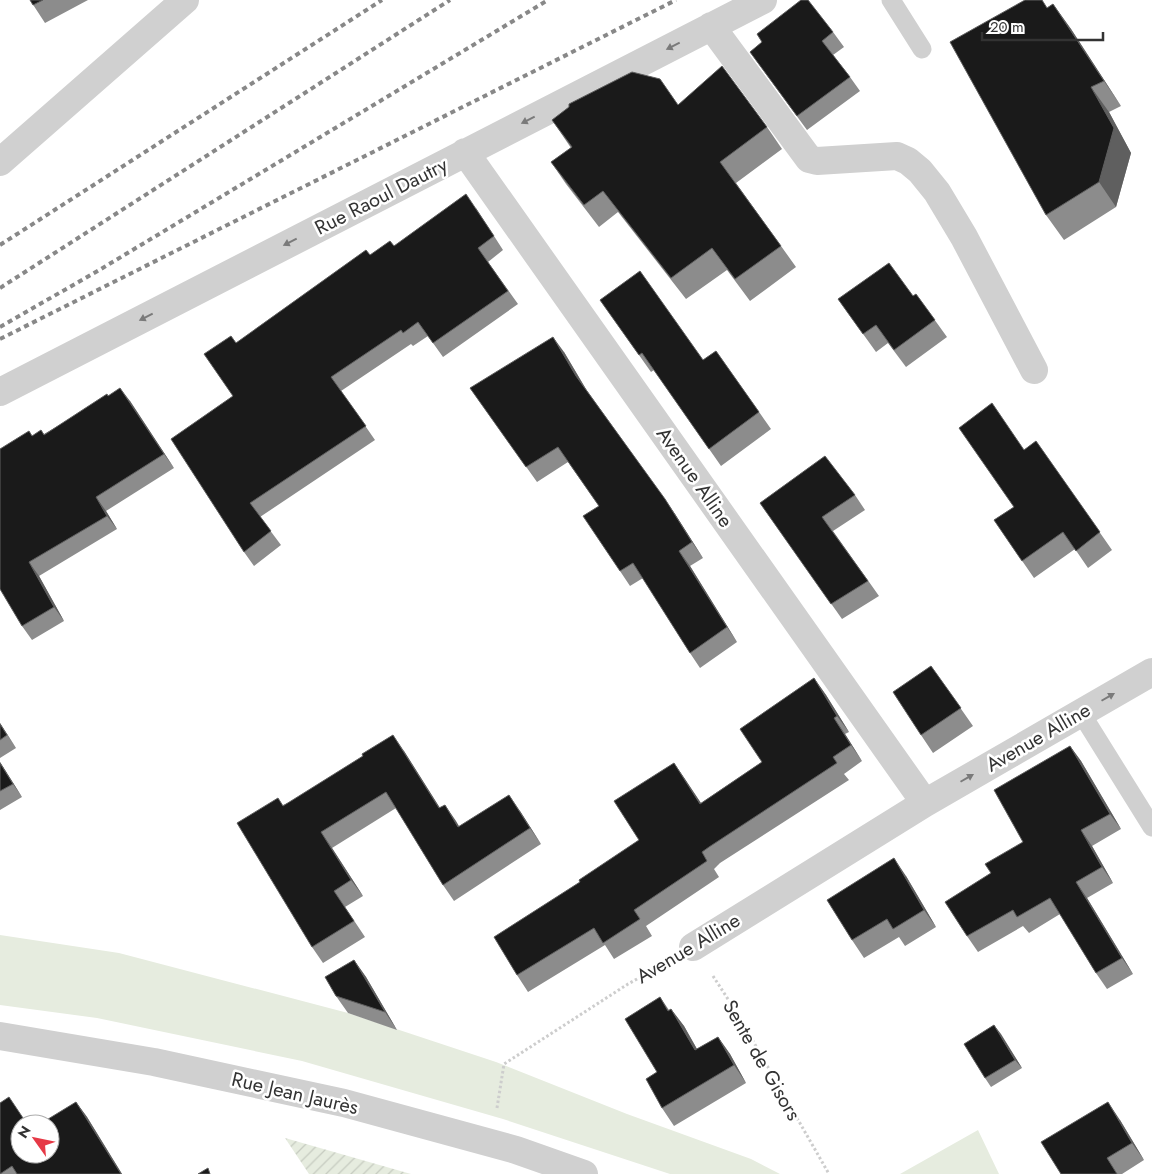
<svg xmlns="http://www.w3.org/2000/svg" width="1152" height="1174" viewBox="0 0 1152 1174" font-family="Jost,sans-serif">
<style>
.green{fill:#e6ecdf}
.garden{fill:url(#garden-furrows)}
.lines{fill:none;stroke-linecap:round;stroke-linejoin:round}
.path{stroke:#cdcdcd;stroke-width:3;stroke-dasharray:2.5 2.5;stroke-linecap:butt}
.service{stroke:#d0d0d0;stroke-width:19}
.minor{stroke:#d0d0d0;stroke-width:28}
.rail{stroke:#888;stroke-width:4;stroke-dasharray:5 4;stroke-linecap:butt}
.wall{fill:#8c8c8c}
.shaded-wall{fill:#5f5f5f}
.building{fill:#1a1a1a;stroke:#5f5f5f}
.oneway{fill:#7a7a7a}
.labels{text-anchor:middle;stroke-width:5;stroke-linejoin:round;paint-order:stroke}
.street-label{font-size:20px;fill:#333;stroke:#fff}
</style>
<defs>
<pattern id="garden-furrows" width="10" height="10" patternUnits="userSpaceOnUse" patternTransform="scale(1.25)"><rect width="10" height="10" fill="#e6ecdf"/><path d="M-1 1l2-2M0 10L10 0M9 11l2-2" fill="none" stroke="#c6cbc0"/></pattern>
</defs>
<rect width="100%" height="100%" fill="#fff"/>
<!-- green -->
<path class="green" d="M0,935L119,953L348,1013L496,1062L627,1114L751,1159L780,1174H670L503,1119L302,1061L97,1018L0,1005Z
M978,1130L999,1174H900Z"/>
<!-- garden -->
<path class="garden" d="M285,1138L411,1174H309Z"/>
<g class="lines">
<!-- path -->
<path class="path" d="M713,976L737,1013L829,1174
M497,1108L504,1064L628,984L664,964"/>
<!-- service -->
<path class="service" d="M891,0L922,49
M1081,713L1152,827"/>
<!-- minor -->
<path class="minor" d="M711,26L809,159L817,161L897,156L908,161L920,171L937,192L964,237L1034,370
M465,152L925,803
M0,162L185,0
M0,392L763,0
M693,947L925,803L1152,672
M0,1036L154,1062L344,1103L516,1150L584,1174"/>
<!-- rail -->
<path class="rail" d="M0,245L382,0
M0,288L450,0
M0,327L101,269L548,0
M0,339L676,0"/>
</g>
<!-- wall -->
<path class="wall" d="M30,0H88L45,23Z
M1053,4L1071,29L1121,106L1109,112L1131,153L1116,207L1064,240L1046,215L1048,7Z
M833,32L844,47L833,55L850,77L860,91L807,130L750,52L762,42L757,34Z
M678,105L767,127L782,149L736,183L796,267L750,301L727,270L686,299L618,212L599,227L566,184L551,162L571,148L552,120Z
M476,208L503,250L488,262L518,304L443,357L428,336L413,346L411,344L341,391L375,440L260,517L281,545L254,566L244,552L233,396L236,343L370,255L394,246Z
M916,294L947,337L906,367L888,343L876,352L838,299L913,296Z
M600,300L703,360L716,351L771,429L721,466L654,370L651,372Z
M564,352L586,389L675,514L703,558L690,566L737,642L700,668L690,653L643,578L630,586L620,571L599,506L568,462L537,482L470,388Z
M109,396L130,401L174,468L106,511L117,529L39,576L64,621L32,640L22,626L41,430L44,434Z
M1036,441L1112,550L1088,568L1075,549L1034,578L994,520L1014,507L1024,450Z
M855,495L865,510L833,531L879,596L842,619L760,503Z
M931,666L973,726L933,753L921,735Z
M814,678L826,695L849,732L845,734L862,761L844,774L849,780L720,863L714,869L719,877L646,926L652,936L614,959L605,945L528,992L517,975L580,882L639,840L674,763L701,803L762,762Z
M0,723L16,748L0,758Z
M1070,746L1081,761L1121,829L1092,846L1113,883L1087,898L1133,974L1107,989L1096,973L1060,914L1029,933L1023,926L978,952L967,936L991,873L1023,842Z
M404,751L440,808L445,805L459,827L520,811L541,844L454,901L443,885L396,808L332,848L363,896L345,907L365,937L323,963L312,947L283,805Z
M0,762L22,797L0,810Z
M906,876L936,927L905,946L899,937L864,958L852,940Z
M354,960L366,977L397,1030L348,1013L336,996Z
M660,997L669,1010L671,1009L684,1026L697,1049L718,1037L730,1054L746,1083L674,1126L662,1108L657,1072Z
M994,1025L1022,1068L991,1087L985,1078Z
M76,1102L87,1117L122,1174H0L20,1154Z
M1120,1120L1144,1160L1122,1174H1061Z"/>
<!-- shaded-wall -->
<path class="shaded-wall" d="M1053,4L1071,29L1121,106L1104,81Z
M1091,87L1109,112L1131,153L1116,207L1099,182Z
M553,337L564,352L587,391L576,376Z
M120,388L130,401L174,468L164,454Z
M96,497L106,511L117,529L107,516Z
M665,499L675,514L703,558L692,542Z
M679,551L690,566L737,642L727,627Z
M29,562L39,576L64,621L54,607Z
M814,678L826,695L849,732L837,716Z
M834,718L845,734L862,761L851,745Z
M0,723L16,748L0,724Z
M393,735L404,751L450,824L439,808Z
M1070,746L1081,761L1121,829L1110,814Z
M0,762L22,797L13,784L0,763Z
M674,763L685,779L712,820L700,804Z
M509,795L520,811L541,844L530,828Z
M445,805L456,821L469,843L458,827Z
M1081,830L1092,846L1113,883L1102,867Z
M321,832L332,848L363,896L351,880Z
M894,858L906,876L936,927L924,910Z
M1076,882L1087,898L1133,974L1122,958Z
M354,960L366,977L397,1030L385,1012Z
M671,1009L684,1026L707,1067L695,1050Z
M994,1025L1001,1034L1022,1068L1015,1060Z
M718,1037L730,1054L746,1083L734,1065Z
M76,1102L87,1117L122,1174H121Z
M1108,1102L1120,1120L1144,1160L1132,1143Z"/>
<!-- building -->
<path class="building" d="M30,0H43L33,5Z
M801,0H808L833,32L822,41L850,77L797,116L750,52L762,42L757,34Z
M1025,0H1042L1047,8L1053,4L1104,81L1091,87L1114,128L1099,182L1046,215L950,42Z
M722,66L767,127L720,162L781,246L735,279L712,248L671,278L603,191L584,205L551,162L572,147L552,120L569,107V104L632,72L660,79L678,105Z
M466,194L494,236L478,248L508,291L433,343L418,322L403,333L401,330L331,377L366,426L250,503L271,531L244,552L171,439L233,396L204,354L231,336L236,343L366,250L370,255L390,241L394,246Z
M889,263L913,296L916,294L935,320L894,350L876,325L863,334L838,299Z
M640,271L703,360L716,351L759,412L709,449L642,353L639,355L600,300Z
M553,337L576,376L665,499L692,542L679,551L727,627L690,653L633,563L620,571L583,516L599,506L558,447L526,467L470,388Z
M120,388L164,454L96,497L107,516L29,562L54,607L22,626L0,589V449L29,431L32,436L41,430L44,435L107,394L108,396Z
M992,403L1024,450L1036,441L1100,532L1076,551L1063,532L1022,561L994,520L1014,507L959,428Z
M825,456L855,495L822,517L868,581L831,604L760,503Z
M931,666L961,708L921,735L893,692Z
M814,678L837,716L834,718L851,745L833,757L837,763L709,847L702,852L707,861L634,910L640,919L603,943L594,928L517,975L494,937L580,882L579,880L639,840L614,801L674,763L700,804L762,762L740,729Z
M0,724L7,735L0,740Z
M393,735L439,808L445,805L458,827L509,795L530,828L443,885L386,792L321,832L351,880L334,891L354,921L312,947L237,823L278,798L283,806L363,756L362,754Z
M1070,746L1110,814L1081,830L1102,867L1076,882L1122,958L1096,973L1050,898L1017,917L1013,910L967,936L945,902L991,873L985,864L1023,842L994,790Z
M0,763L13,784L0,791Z
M894,858L924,910L893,929L887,919L852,940L827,900Z
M354,960L385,1012L336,996L325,977Z
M660,997L668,1011L671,1009L695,1050L718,1037L734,1065L662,1108L646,1079L657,1072L625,1019Z
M994,1025L1015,1060L985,1078L964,1044Z
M9,1097L27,1124H20V1154H50V1124H40L76,1102L121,1174H17L12,1166L0,1174V1103Z
M1108,1102L1132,1143L1107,1158L1117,1174H1061L1041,1142Z
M208,1168L210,1174H198Z"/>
<!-- one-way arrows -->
<defs><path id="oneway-solid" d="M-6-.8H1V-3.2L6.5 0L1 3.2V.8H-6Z" transform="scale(1.25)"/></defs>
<g class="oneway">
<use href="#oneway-solid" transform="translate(673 46) rotate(153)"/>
<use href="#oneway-solid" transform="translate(528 120) rotate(153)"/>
<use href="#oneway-solid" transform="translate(290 242) rotate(153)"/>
<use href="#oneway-solid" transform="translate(146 317) rotate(153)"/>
<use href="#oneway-solid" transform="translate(1108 697) rotate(-30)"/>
<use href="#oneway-solid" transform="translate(967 778) rotate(-30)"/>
</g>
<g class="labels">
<!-- street labels -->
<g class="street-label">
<text transform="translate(381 196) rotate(-27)" y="7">Rue Raoul Dautry</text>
<text transform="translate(695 477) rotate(55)" y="7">Avenue Alline</text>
<text transform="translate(1038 737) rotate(-30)" y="7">Avenue Alline</text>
<text transform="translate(688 948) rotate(-31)" y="7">Avenue Alline</text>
<text transform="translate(762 1060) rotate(60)" y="7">Sente de Gisors</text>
<text transform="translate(295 1093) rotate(13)" y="7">Rue Jean Jaurès</text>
</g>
</g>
<!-- north arrow -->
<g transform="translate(35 1139) rotate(303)"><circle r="24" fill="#ffffff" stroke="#adadad"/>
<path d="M0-4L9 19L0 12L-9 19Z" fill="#e63946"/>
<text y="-8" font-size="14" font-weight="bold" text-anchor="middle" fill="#333333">N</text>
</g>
<!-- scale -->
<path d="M982 32v8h121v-8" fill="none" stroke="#333333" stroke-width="2.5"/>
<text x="990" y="32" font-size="15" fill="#333333" stroke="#ffffff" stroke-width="4" paint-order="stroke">20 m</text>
</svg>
